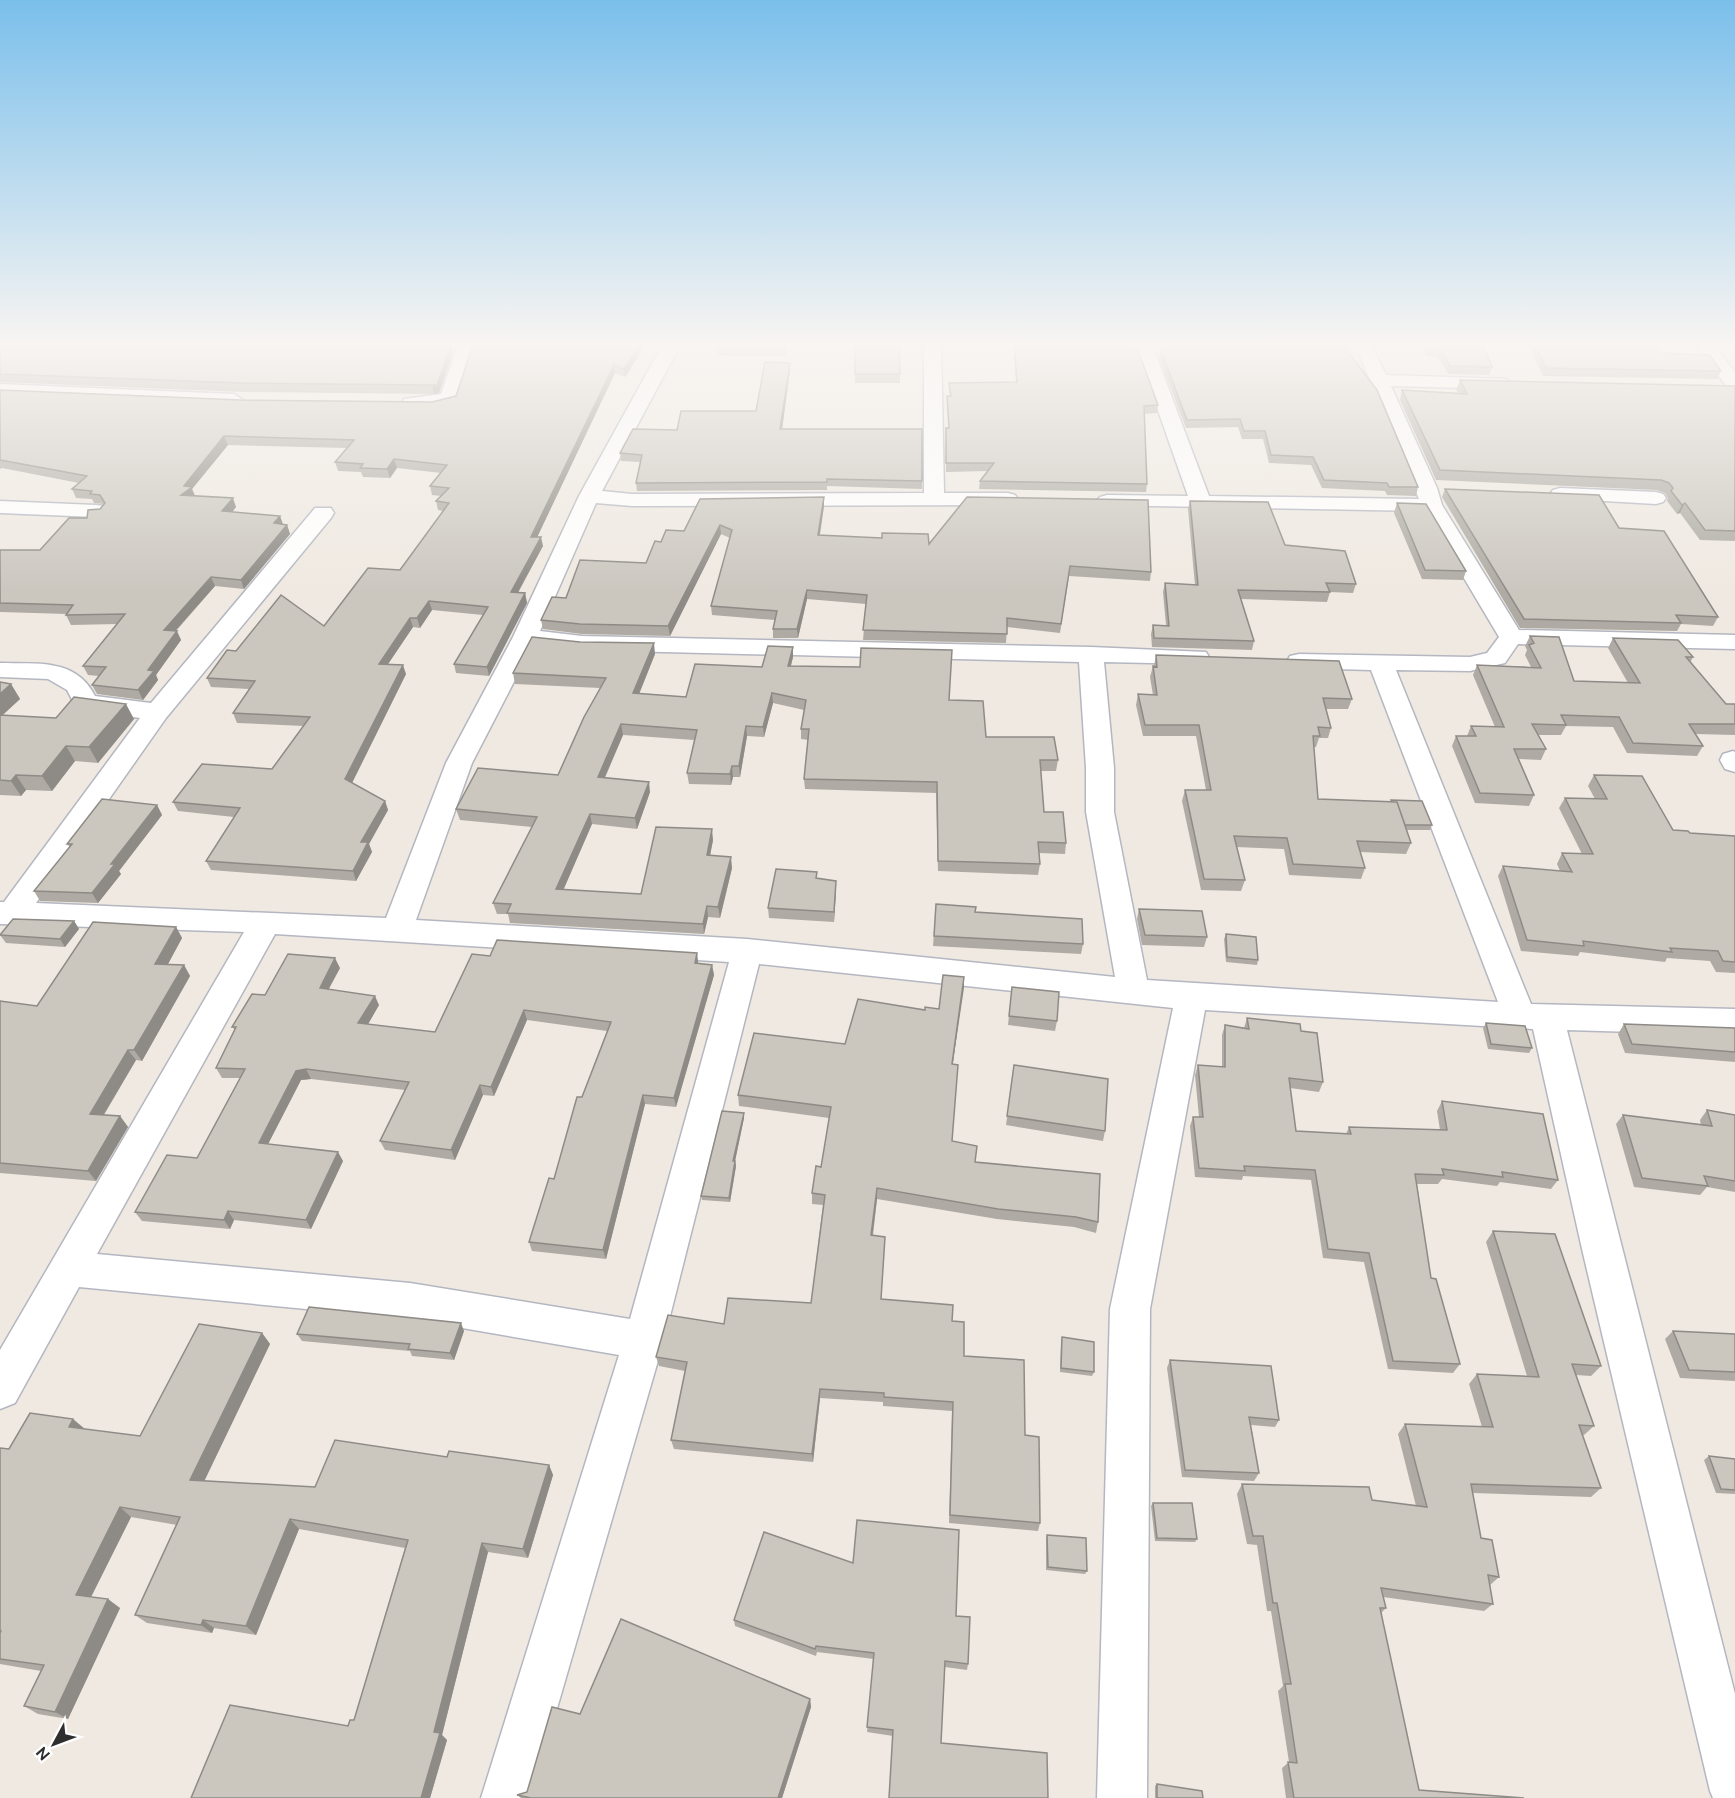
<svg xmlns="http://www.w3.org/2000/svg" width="1735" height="1798" viewBox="0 0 1735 1798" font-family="Ubuntu,sans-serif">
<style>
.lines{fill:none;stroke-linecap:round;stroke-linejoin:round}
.street-casing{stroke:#b4b7c1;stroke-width:3}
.street{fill:#fff;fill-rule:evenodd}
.wall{fill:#afaba4}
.shaded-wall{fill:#8e8b86}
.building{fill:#cbc7bf;stroke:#8e8b86;stroke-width:1.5}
</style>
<rect width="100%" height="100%" fill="#efe9e1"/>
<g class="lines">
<defs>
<path id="street" d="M459,342H477L456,403L411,409L404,407L402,403L404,399L441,394Z
M664,342H682L602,491L632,494L924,493V342H941L944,493H1008L1015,495L1018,499L1015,503L1008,505L632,506L596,503L540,631L582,636L1091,647L1206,652L1209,657L1206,662L1197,664L1104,662L1114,768V812L1147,980L1498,1002L1371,670L1299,668L1290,666L1287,661L1290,656L1299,654L1470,657L1487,653L1499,637L1424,511L1100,505L1096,501L1100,497L1107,495L1188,496L1134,342H1151L1209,496L1419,499L1354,342H1370L1386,375L1507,379L1510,383L1501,389L1391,386L1437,488L1442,505L1519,630L1735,635V649L1518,644L1505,663L1470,671L1396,670L1531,1004L1735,1009V1035L1567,1030L1735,1694V1798H1713L1710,1791L1582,1249L1533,1029L1205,1010L1150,1309L1147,1798H1097L1110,1309L1173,1008L759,964L664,1340L531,1798H481L619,1355L410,1319L79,1287L15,1403L0,1409V1350L244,932L0,924V902H4L140,718L77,709L67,690L48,679L0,677V663C37,664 76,658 95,696L151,703L315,508H331L334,513L331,518L166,718L36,903L386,918L446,763L513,637L579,496ZM533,645L582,650L1079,662L1086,768V812L1115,977L747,939L416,920L472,763ZM275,934L729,962L630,1319L410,1283L97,1254Z
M1693,342H1711L1735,372V390L1728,388Z
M0,384L234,394L243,400L234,406L0,396Z
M1560,488L1656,492L1663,494L1666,498L1663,502L1656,504L1553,498L1550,494L1553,490Z
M0,501L96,505L104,506L107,511L104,516L96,517L0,513Z
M1733,751L1735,752V772L1725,769L1720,760L1723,754Z"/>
</defs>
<!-- street casing -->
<use href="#street" class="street-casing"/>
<!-- street -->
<use href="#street" class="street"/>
</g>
<!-- wall -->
<path class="wall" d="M0,342L453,353L439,393L434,394L244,392L0,382Z
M647,342L625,377L615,373L537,537L543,546L518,593H525L527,603L489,676L456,673L454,664L483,615L432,610L420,628L413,627L388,664L406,674L352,783L385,801L388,810L369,844L372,852L356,881L211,870L206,861L234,817L178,811L173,802L272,769L304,726L237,723L233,713L249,689L211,687L207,678L236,651L324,626L400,570L443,511L438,510L436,501L441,496L432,495L430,486L441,473L397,468L390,478L363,477L361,472L338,471L335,462L347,448L228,445L192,489L195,496H194L236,507L232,512L280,516L283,524L287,525L290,534L244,589L215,586L176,631L181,640L156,675L158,680L143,700L97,694L92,685L99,676L88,675L83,666L118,624L71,625L66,615L67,614L0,612V550H40L100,509L104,504L94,503L92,499L76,498L72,489L79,483L2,468L0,469V390L241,400L432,402Z
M786,342L785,356L718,355L717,347Z
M855,342L900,374V383H855Z
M1013,342H1099V344L1115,349L1158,405L1157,413L1144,414L1147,484L1146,492L979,489L980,481L988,471L946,472V428H949L947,404V396H950L949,383L1016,382Z
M1166,342H1355L1354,347H1346V349L1418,487L1416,496L1387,495L1385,491L1322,488L1311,465L1269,463L1263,439H1242L1238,427L1186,428L1159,358L1161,350H1165Z
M1371,342H1481L1492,367L1489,375L1448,374L1438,357L1426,356L1423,349L1375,348Z
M1527,342H1652L1661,353L1721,371L1717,379L1543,376Z
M790,370L782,429H922V489L827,486V490L637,491L636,483L640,462L621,461L620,453L677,430L756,411Z
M1460,380L1735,386V541L1700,540L1680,513L1677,514L1667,501L1668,498L1665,493L1657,490L1436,480L1400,400L1402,390L1459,393L1456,390Z
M1445,489L1619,528L1718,617L1713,626L1681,624L1677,631L1520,628L1442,497Z
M824,497V506L820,535L929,544L1151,572L1150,581L1069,576L1060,633L1007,627L1006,643L863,640L866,604L807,599L798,638H773V629L775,620L712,615L711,606L730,538L721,534L670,636L582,634L543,629L541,620L566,598L646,563L661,542L684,531Z
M1190,501L1285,545L1356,584L1353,593L1330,592L1327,602L1241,599L1254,641L1252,650L1152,647L1151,634L1153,625H1166L1163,592L1165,583L1195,585L1188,509Z
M1397,503L1466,571L1463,580L1422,579L1394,513Z
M1530,636L1574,681L1628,683L1608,648L1613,638L1693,657L1690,663L1726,704H1735V735L1696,734L1703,746L1697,756L1627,753L1613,727L1566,726L1561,735H1538L1546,749L1541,760L1519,759L1534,795L1529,806L1475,803L1452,746L1456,736H1467L1471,726L1495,727L1473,675L1477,665L1531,667L1525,655L1527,650L1525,646Z
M655,654L639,694L686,697L762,667L793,657L791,666L949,700L986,737L1058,760L1056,771H1041L1044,812L1066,843L1065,854L1039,853L1040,864L1038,875L938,871L936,793L805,789L804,779L808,740L801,739V729L804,710L773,703L764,737L747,736L740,777H733L731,785L689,784L687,773L694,740L623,735L605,778L650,792L637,829L592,824L563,890L641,894L713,840L710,855L732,868L720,918L708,917L704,934L510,923L508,914H497L493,903L532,827L460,820L456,809L558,775L600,688L515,684L513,673Z
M1156,655L1352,699L1348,709H1326L1331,728L1328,738H1319L1316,747H1314L1318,799L1391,802V800L1432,825L1430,830H1406L1411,843L1406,854L1360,852L1365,868L1361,879L1289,875L1284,849L1236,847L1245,880L1241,891L1201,890L1182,801L1185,790H1206L1196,736H1143L1136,705L1138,694L1153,695L1150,677L1153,666H1154Z
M0,682L11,684L20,699L2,716L56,718L134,719L98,763L75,761L52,791L26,790L21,796L0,795Z
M1594,775L1673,830L1690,833L1735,836V973L1716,972L1710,961L1667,958L1665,962L1580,952L1578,956L1521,951L1498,876L1503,866L1560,871L1557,864L1562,853L1582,854L1559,808L1565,798L1595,799L1588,786Z
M157,805L162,815L119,871L121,874L98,903L40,901L34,891L70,847L67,844Z
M817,879L836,881L834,922L769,918L768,908Z
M936,904L975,912L1083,944L1081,954L933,946Z
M1139,909L1207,937L1204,947L1142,945L1137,919Z
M74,921L79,929L65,947L6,943L0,935Z
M176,927L182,938L168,964L184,965L190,976L142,1061L136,1060L104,1115L120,1116L128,1127L96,1181L0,1173V1001L37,1006Z
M1226,934L1258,960L1257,965L1226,962L1224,939Z
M697,953L698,964L712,965L714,975L676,1107L645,1104L606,1259L532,1251L529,1242L554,1179L582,1097L607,1031L527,1020L494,1096L483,1095L455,1160L385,1150L380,1141L405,1090L311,1079L301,1080L268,1144L343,1161L311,1229L234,1220L230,1229L142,1221L135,1212L197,1158L240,1078H222L216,1068L235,1030L232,1027L265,995L340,968L329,989L379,1005L368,1024L435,1032L490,956Z
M964,977L953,1064L952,1141L975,1162L1098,1222L1096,1233L1074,1227L997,1219L877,1199L873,1236L885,1237L881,1299L952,1321L964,1356L1025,1435L1040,1523L1038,1531L949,1523L952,1411L883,1406V1402L820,1398L813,1462L674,1449L671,1440L685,1371L659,1366L656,1357L724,1324L811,1303L823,1205L812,1204V1193L821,1167L829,1118L739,1106L738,1095L845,1044L925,1010L939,1009Z
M1012,987L1057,1021L1055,1031L1008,1025Z
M1247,1018L1301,1031L1323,1082L1319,1092L1290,1088L1296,1131L1346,1134L1349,1127L1440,1130L1437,1111L1442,1101L1558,1180L1551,1189L1500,1182L1497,1186L1442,1179L1438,1184H1417L1431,1278L1460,1364L1453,1373L1388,1369L1364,1262L1323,1258L1311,1180L1243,1176L1242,1180L1195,1177L1190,1126L1193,1117H1199L1195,1075L1198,1065L1222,1067V1035L1225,1025L1244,1028Z
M1486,1023L1532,1048L1529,1053L1488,1049L1483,1028Z
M1624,1024L1735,1028V1062L1625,1053L1618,1034Z
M1014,1065L1105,1131L1103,1141L1006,1125Z
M1707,1110L1735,1115V1192L1707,1187L1700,1195L1634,1187L1616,1124L1623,1115L1701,1125L1700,1120Z
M744,1113V1118L735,1161L736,1166L730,1202L702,1200L701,1196Z
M1493,1231L1601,1366L1591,1376L1576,1375L1594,1426L1584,1435H1582L1601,1488L1591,1497L1473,1493L1481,1538L1499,1577L1490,1585L1493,1604L1484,1611L1383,1597L1386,1608L1381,1613L1419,1790L1524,1798H1286L1282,1768L1289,1762L1278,1691L1283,1686L1271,1611H1267L1257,1545L1247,1544L1237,1494L1242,1484L1416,1506L1398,1434L1405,1424L1482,1427L1469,1384L1477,1374L1527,1376L1486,1242Z
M464,1331L454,1360L412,1356L410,1351L302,1341L297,1334Z
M1673,1331L1735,1334V1381L1680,1378L1665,1339Z
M262,1333L270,1344L204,1481L315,1487L447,1457L549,1465L553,1475L528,1558L488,1552L442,1735L447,1740L430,1798H191L348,1726L354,1720L405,1548L299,1529L256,1635L214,1628L212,1633L147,1623L135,1615L177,1525L131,1517L91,1597L120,1608L68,1719L38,1714L24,1706L41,1671L0,1664V1448L9,1449L85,1429L140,1436Z
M1062,1337L1094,1372L1092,1376L1060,1372L1061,1342Z
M1170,1360L1279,1420L1275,1427L1251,1425L1259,1473L1254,1481L1182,1477L1167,1368Z
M1709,1456L1735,1459V1494L1716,1493L1704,1460Z
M1153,1503L1197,1539L1195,1542L1155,1541L1151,1506Z
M1047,1535L1087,1571L1085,1574L1046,1570V1538Z
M956,1616L968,1664L967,1670L945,1667L941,1743L1048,1798L893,1736L867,1732L874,1659L817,1652L816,1656L735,1626L734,1620Z
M810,1699L811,1707L782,1798H521L517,1795L527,1792L580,1714Z
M1157,1784L1203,1798H1155V1786Z"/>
<!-- shaded-wall -->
<path class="shaded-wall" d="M641,342H647L625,377L624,369Z
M785,342H786L785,356L784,347Z
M451,345L453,353L439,393L434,394L432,385Z
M790,363V370L781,437L780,429Z
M614,365L615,373L533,546L531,537Z
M224,436L228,445L192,489L195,496L185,504L181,495L184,486Z
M394,459L397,468L390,478L387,469Z
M824,497V506L818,544V535Z
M233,498L236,507L226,520L222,511Z
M1685,503L1680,513L1677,514L1682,505Z
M280,516L283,525L274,523Z
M287,525L290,534L244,589L241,580Z
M720,525L721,534L670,636L668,626Z
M541,537L543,546L513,601L511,592Z
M211,577L215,586L168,639L164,630Z
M807,590V599L798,638L797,629Z
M525,593L527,603L489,676L487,667Z
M429,601L432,610L420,628L417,618Z
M410,618L413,627L382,673L379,664Z
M177,631L181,640L156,675L158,680L143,700L138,690L148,670Z
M654,643L655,654L635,704L633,693Z
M793,647V657L788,676V666Z
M403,665L406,674L349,789L345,779Z
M11,684L20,699L0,717V694Z
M772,693L773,703L764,737L763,727Z
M126,704L134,719L98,763L89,747Z
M621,724L623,735L600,788L598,777Z
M746,726L747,736L740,777L739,766Z
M66,746L75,761L52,791L42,776Z
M732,766L733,777L731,785L730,774Z
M16,775L26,790L21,796L11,781Z
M649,782L650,792L637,829L635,818Z
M385,801L388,810L369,844L372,852L356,881L353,871L361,842Z
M157,805L162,815L119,871L121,874L98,903L92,893L111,864Z
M590,814L592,824L559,900L556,889Z
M712,829L713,840L708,866L707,855Z
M731,857L732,868L720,918L718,907Z
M836,881V891L834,922V912Z
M707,906L708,917L704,934L703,924Z
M74,921L79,929L65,947L60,939Z
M176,927L182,938L162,975L155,964Z
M697,953L698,962L696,973L695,963Z
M335,958L340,968L324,997L320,988Z
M184,965L190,976L142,1061L134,1050Z
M712,965L714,975L676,1107L674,1098Z
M964,977V988L951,1075L952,1064Z
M375,996L379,1005L363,1033L358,1023Z
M524,1010L527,1020L494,1096L491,1087Z
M128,1050L136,1060L98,1124L90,1114Z
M306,1069L311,1079L301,1080L264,1152L259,1143L296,1071Z
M480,1085L483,1095L455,1160L451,1150Z
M643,1095L645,1104L606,1259L603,1250Z
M744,1113V1118L734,1166L733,1161Z
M120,1116L128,1127L96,1181L88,1171Z
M338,1152L343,1161L311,1229L306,1220Z
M735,1161L736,1166L730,1202L729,1198Z
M877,1188V1199L871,1246V1235Z
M228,1211L234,1220L230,1229L224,1220Z
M461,1323L464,1331L454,1360L450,1353Z
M262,1333L270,1344L200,1490L190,1480Z
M820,1389V1398L813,1462L812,1454Z
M73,1419L85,1429L69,1427Z
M549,1465L553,1475L528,1558L523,1549Z
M120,1507L131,1517L88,1603L76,1595Z
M290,1519L299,1529L256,1635L246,1626Z
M482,1543L488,1552L442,1735L447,1740L430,1798H421L434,1732Z
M108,1599L120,1608L68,1719L55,1712Z
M203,1620L214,1628L212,1633L201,1625Z
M810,1699L811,1707L782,1798H778Z"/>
<!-- building -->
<path class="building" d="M0,342H316L451,345L437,385H432L241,383L0,374Z
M474,342H641L624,369L614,365L531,537H541L511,592L525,593L487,667L454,664L488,607L429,601L417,618H410L379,664L403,665L345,779L385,801L361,842H368L353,871L206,861L240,808L173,802L202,764L272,769L310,717L233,713L255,681L207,678L227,650L236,651L281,595L324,626L368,568L400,570L449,503L436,501L449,488L430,486L447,465L394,459L387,469L360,468L363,464L335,462L354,440L224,436L184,486L192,487L181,495L233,498L222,511L280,516L274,523L287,525L241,580L211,577L164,630L177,631L148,670L154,671L138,690L92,685L106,667L83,666L125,614L66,615L73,605L0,603V550H40L69,518H87L88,510L100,509L105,503L100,495L90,494L92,491L72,489L87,476L0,460V390L241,400L432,402L456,396Z
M718,342H785L784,347H717Z
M855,342H899L900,374H855Z
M1014,342H1099V344L1114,345L1115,349L1138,350L1158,405L1144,406L1147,484L980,481L994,463H946V428H949L947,396H951L949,383L1017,382Z
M1166,342H1345L1347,344H1342L1377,390L1418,487H1389L1387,483L1324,480L1313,457L1271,455L1265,431H1244L1240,419L1187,420L1161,350H1169Z
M1422,342H1481L1492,367L1450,366L1440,349L1429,348L1426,342Z
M1534,342H1652L1661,353L1710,355L1721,371L1546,368Z
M765,362L790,363L780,429H922V481L827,479V482L636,483L642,455L620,453L633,429L677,430L681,411H756Z
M1460,380L1735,386V531L1705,530L1685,503L1682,505L1671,491L1673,488L1669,483L1661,480L1440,470L1402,390L1467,394Z
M1445,489L1599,495L1619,528L1664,531L1718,617L1676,615L1681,623L1524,619Z
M824,497L818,535L882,538V533L928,534L929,544L967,497L1148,500L1151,572L1070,566L1061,624L1007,618V634L863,630L867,595L807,590L797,629H773L777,611L711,606L732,530L720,525L668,626L580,624L541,620L552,597L566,598L580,560L646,563L655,541L661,542L666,530L684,531L700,499Z
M1190,501L1268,502L1285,545L1345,551L1356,584L1326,583L1330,592L1238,590L1254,641L1154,638L1153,625L1169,626L1165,583L1198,585Z
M1397,503L1426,504L1466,571L1425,570Z
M1530,636L1559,637L1574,681L1640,683L1613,638L1678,640L1693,657H1686L1726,704H1735V724H1689L1703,746L1633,743L1619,717L1561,715L1566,725L1532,724L1546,749H1514L1534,795L1480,793L1456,736H1476L1471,726L1504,727L1477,665L1541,668L1529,645L1534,643Z
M532,637L580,642L654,643L633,693L686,697L695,664L762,667L768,646L793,647L788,666L860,667L861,648L952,650L949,700L983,701L986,737H1054L1058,760H1040L1044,812H1063L1066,843L1038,842L1040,864L938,861L937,782L804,779L809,729H801L806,700L772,693L763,727L746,726L739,766H732L730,774L687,773L697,730L621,724L598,777L649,782L635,818L590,814L556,889L641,894L656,827L712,829L707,855L731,857L718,907L707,906L703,924L507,913L511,904L493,903L537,817L456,809L478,768L558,775L584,717L606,678L513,673Z
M1156,655L1339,661L1352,699L1323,698L1331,728L1318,727L1320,736H1313L1318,799L1397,802L1411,843L1357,841L1365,868L1293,864L1287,838L1234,836L1245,880L1204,879L1185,790H1211L1199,725H1145L1138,694L1157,695L1153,666L1157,667Z
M0,682L11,684L0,694Z
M74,697L126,704L89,747L66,746L42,776L16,775L11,781L0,780V715L56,718Z
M1594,775L1642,776L1673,830L1688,831L1690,833L1735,836V962L1723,961L1718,951L1670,948L1672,952L1583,941L1584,946L1527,940L1503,866L1572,872L1562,853L1593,854L1565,798L1607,799Z
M102,799L157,805L111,864H115L92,893L34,891L72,844H67Z
M1391,800L1422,801L1432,825H1405L1397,802H1392Z
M776,869L817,872L816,878L836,881L834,912L768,908Z
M936,904L976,907L975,912L1082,919L1083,944L934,936Z
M1139,909L1202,911L1207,937L1145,935Z
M13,919L74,921L60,939L0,935Z
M93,922L176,927L155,964L184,965L134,1050H128L90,1114L120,1116L88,1171L0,1163V1001L37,1006Z
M1226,934L1256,937L1258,960L1227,957Z
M497,940L697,953L695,963L712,965L674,1098L643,1095L603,1250L529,1242L549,1178L554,1179L577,1097H582L611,1022L524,1010L491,1087L480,1085L451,1150L380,1141L409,1082L306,1069L296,1071L259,1143L338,1152L306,1220L228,1211L224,1220L135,1212L167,1155L197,1158L245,1069L216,1068L236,1027H232L252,994L265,995L288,954L335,958L320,988L375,996L358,1023L435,1032L472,954L490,956Z
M943,975L964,977L952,1064L958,1065L952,1141L977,1146L975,1162L1100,1174L1098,1222L1076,1217L998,1209L877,1188L871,1235L885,1237L881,1299L953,1305L952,1321L964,1322V1356L1024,1360L1025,1435L1039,1437L1040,1523L950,1515L953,1402L884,1397V1393L820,1389L812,1454L671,1440L687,1362L656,1357L668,1315L724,1324L728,1298L811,1303L825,1195L812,1193L816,1166L821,1167L831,1107L738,1095L754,1033L845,1044L858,999L925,1010V1007L939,1009Z
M1012,987L1059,992L1057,1021L1009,1016Z
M1247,1018L1300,1024L1301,1031L1317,1033L1323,1082L1289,1078L1296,1131L1351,1134L1349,1127L1447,1130L1442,1101L1543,1114L1558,1180L1502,1172L1503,1177L1442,1169L1444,1175L1415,1174L1431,1278L1436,1279L1460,1364L1393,1361L1369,1253L1328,1249L1315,1170L1244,1166L1245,1171L1199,1168L1193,1117H1203L1198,1065L1225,1067V1025L1249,1029Z
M1486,1023L1525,1026L1532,1048L1491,1044Z
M1624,1024L1735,1028V1052L1632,1044Z
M1014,1065L1108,1079L1105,1131L1007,1116Z
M1707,1110L1735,1115V1181L1704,1176L1708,1186L1642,1178L1623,1115L1712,1126Z
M722,1111L744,1113L733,1161H735L729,1198L701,1196Z
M1493,1231L1555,1234L1601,1366L1572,1364L1594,1426L1579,1425L1601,1488L1471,1484L1481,1538L1492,1540L1499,1577L1488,1575L1493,1604L1381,1588L1386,1608H1380L1419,1790L1524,1798H1294L1288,1762L1297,1763L1285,1684H1291L1277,1603H1273L1263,1536H1253L1242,1484L1369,1487L1372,1500L1427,1507L1405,1424L1493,1427L1477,1374L1539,1377Z
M309,1307L461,1323L450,1353L408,1349L410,1344L297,1334Z
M199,1324L262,1333L190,1480L315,1487L335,1440L447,1457L449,1451L549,1465L523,1549L482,1543L434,1732L440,1733L421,1798H191L230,1705L348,1726L350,1720H354L408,1540L290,1519L246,1626L203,1620L201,1625L135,1615L180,1517L120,1507L76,1595L108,1599L55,1712L24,1706L44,1665L0,1659V1633L1,1631L0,1630V1448L9,1449L30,1413L73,1419L69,1427L140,1436Z
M1673,1331L1735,1334V1372L1689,1370Z
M1062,1337L1094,1342V1372L1061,1368Z
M1170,1360L1271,1366L1279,1420L1249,1417L1259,1473L1185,1470Z
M1709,1456L1735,1459V1490L1721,1489Z
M1153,1503H1192L1197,1539L1157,1538Z
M857,1520L959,1530L956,1616L970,1617L968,1664L945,1661L941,1743L1047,1753L1048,1798H889L893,1730L867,1727L874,1653L816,1646L815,1649L734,1620L764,1532L853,1563Z
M1047,1535L1086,1538L1087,1571L1048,1567Z
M621,1619L810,1699L778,1798H531L517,1795L527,1792L552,1707L580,1714Z
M1157,1784L1202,1791L1203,1798H1157Z"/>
<!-- sky -->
<linearGradient id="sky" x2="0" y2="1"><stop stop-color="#7abfeb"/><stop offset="0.58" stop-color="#f8f5f2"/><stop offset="1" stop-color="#f8f5f2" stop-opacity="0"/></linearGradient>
<rect width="1735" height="593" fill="url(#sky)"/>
<!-- north arrow -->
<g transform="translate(54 1744) rotate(229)" stroke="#ffffff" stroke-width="4.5" paint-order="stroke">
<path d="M0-4.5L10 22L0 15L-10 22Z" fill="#2e2e2e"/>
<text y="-9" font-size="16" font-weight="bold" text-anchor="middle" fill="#2e2e2e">N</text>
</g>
</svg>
